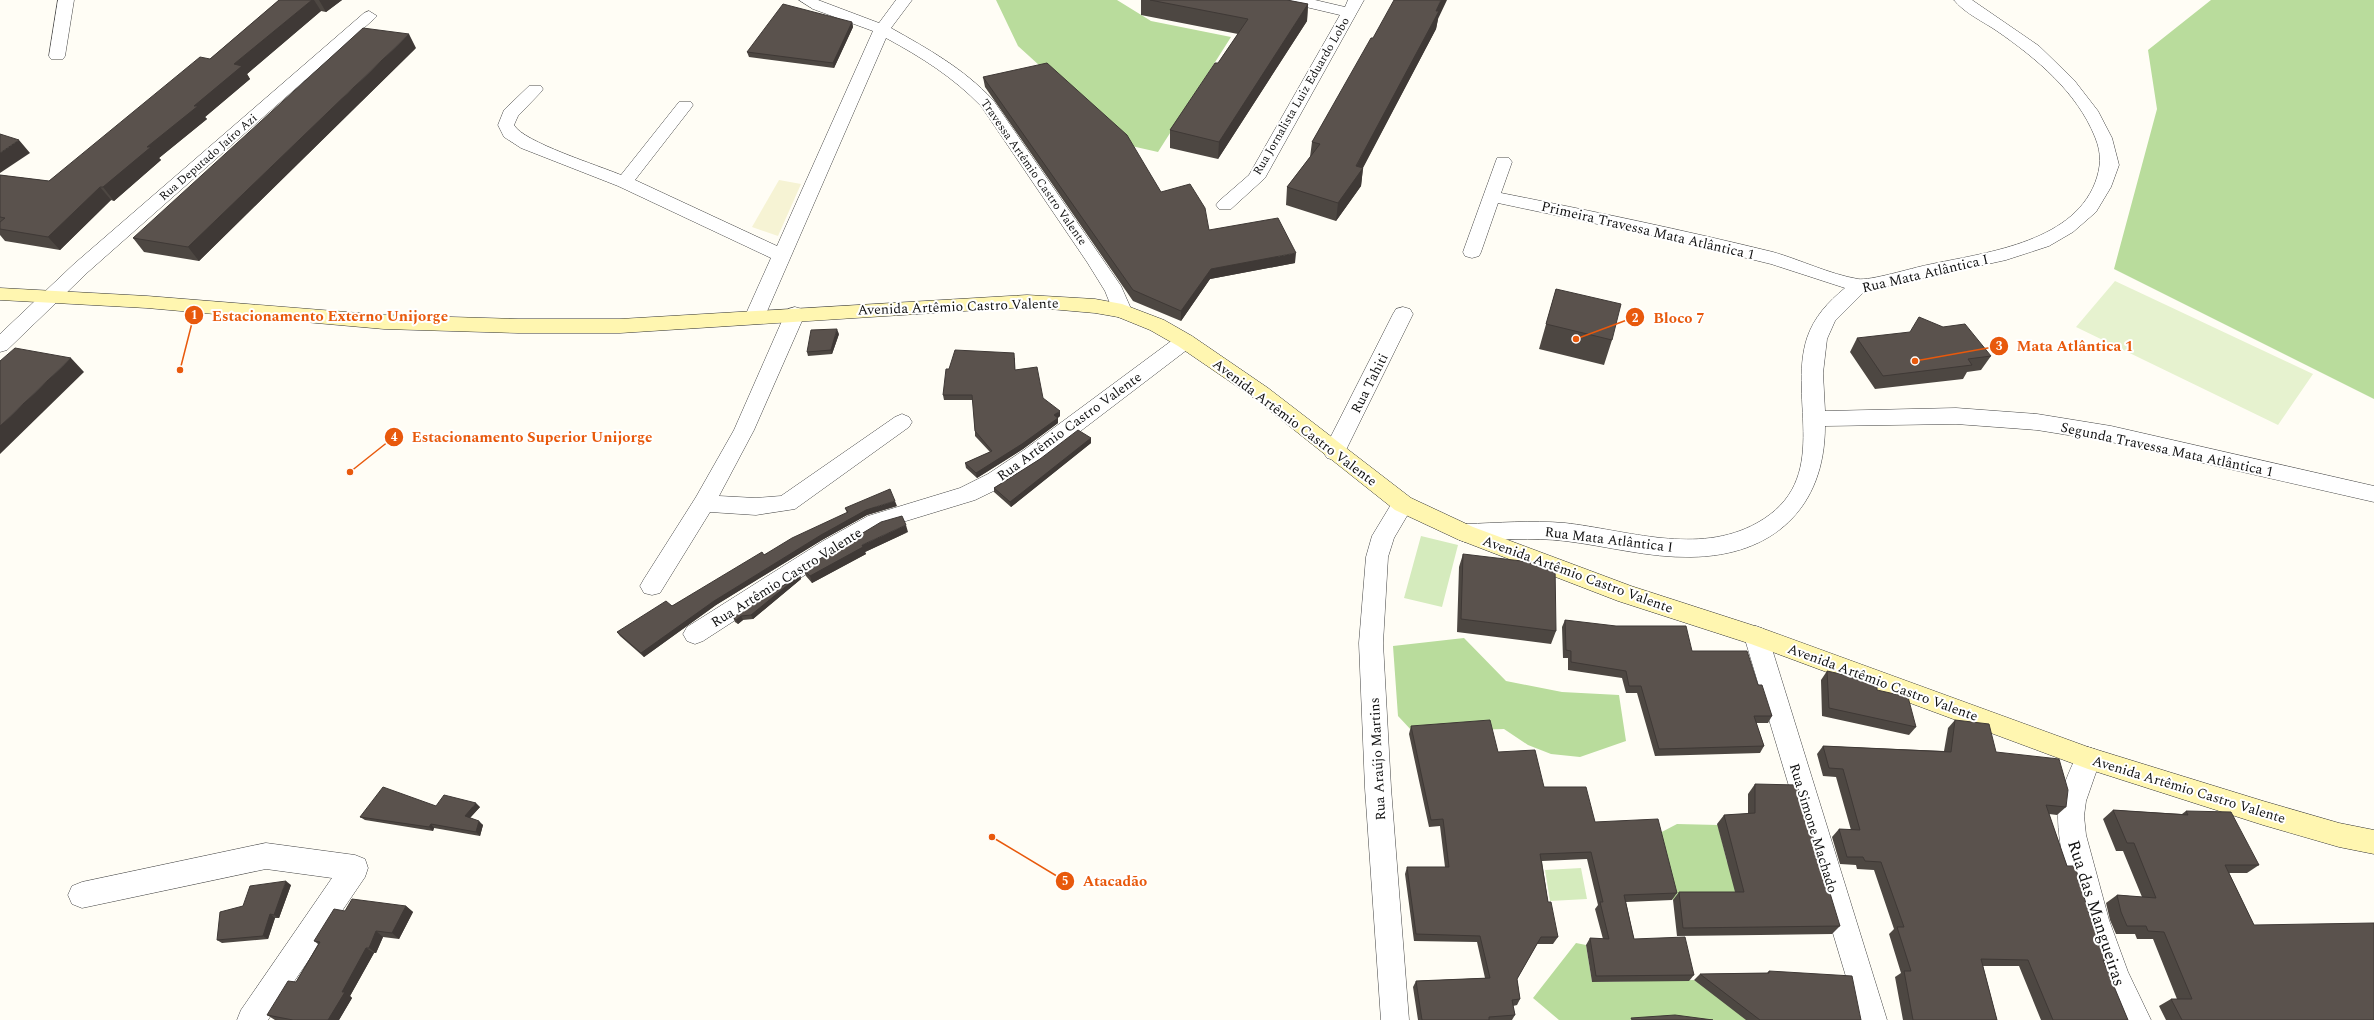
<svg xmlns="http://www.w3.org/2000/svg" width="2374" height="1020" viewBox="0 0 2374 1020" font-family="Spectral,serif">
<style>
.farmland{fill:#f6f3d4}
.green{fill:#d5ebbd}
.forest{fill:#b9dc9c}
.pitch{fill:#e6f2cf}
.lines{fill:none;stroke-linecap:round;stroke-linejoin:round}
.minor-casing{stroke:#444;stroke-width:1}
.secondary-casing{stroke:#333;stroke-width:1}
.minor{fill:#fff;fill-rule:evenodd}
.secondary{fill:#fff6b0;fill-rule:evenodd}
.wall{fill:#4d4742}
.shaded-wall{fill:#3f3936}
.building{fill:#5a524d;stroke:#3f3936}
.labels{text-anchor:middle;stroke-width:4;stroke-linejoin:round;paint-order:stroke}
.far-street-label{font-size:12px;fill:#111;stroke:#fff}
.street-label{font-size:14px;fill:#111;stroke:#fff}
.near-street-label{font-size:17px;fill:#111;stroke:#fff}
.leader{fill:none;stroke:#e8590c;stroke-width:1.5}
.callout-dot{fill:#e8590c;stroke:#fff;stroke-width:1.5}
.mark-label{font-size:12px;text-anchor:middle;font-weight:bold;fill:#fff}
.callout-label{font-size:15px;text-anchor:middle;font-weight:bold;fill:#e8590c;stroke:#fff;stroke-width:4;stroke-linejoin:round;paint-order:stroke}
</style>
<rect width="100%" height="100%" fill="#fffdf5"/>
<!-- farmland -->
<path class="farmland" d="M779,180L801,184L778,236L752,227Z"/>
<!-- green -->
<path class="green" d="M1421,536L1458,545L1442,607L1404,598Z
M1581,868L1587,899L1550,901L1545,870Z"/>
<!-- forest -->
<path class="forest" d="M996,0H1117L1151,21L1231,37L1158,152L1127,145L1018,46Z
M2211,0H2374V399L2114,269L2157,109L2148,50Z
M1464,638L1506,681L1562,692L1619,695L1626,741L1580,757L1551,754L1528,745L1504,729L1413,732L1398,716L1393,646Z
M1677,824L1718,825L1727,862L1824,901L1673,900L1656,835Z
M1576,943L1586,945L1592,982L1694,980L1770,1020H1559L1533,998Z"/>
<!-- pitch -->
<path class="pitch" d="M2115,281L2313,374L2278,425L2076,327Z"/>
<g class="lines">
<defs>
<path id="minor" d="M58,0H74L65,56L63,59H51L49,56Z
M799,0H818L879,23L896,0H912L891,28C928,49 963,68 993,100L1121,286L1132,311L1129,316L1122,318L1115,316L1105,291L1087,262L981,106C953,77 921,57 886,38L765,316L762,321L755,323L748,321L745,316L771,258L618,186L521,148L504,137L498,125L504,110L529,86H541L543,89L541,92L518,116L514,125C523,142 600,166 621,175L679,102H691L693,105L691,108L635,180L777,246L873,31L813,9Z
M1286,0H1315L1345,7L1348,0H1364L1265,178L1231,209H1219L1216,205L1219,201L1249,175L1340,15L1289,3Z
M1954,0H1972L2039,46L2074,80L2098,111L2112,138L2119,165L2111,187L2096,212L2073,232L2049,246L2006,260L1865,291L1835,321L1827,339L1823,373L1825,411L1956,408L2037,414L2111,426L2374,486V502L2111,442L2037,430L1956,424L1825,426C1825,508 1773,556 1691,557C1649,558 1607,546 1565,541C1532,537 1498,540 1465,542L1457,539L1454,533L1457,527L1465,524C1498,523 1531,520 1565,523C1627,530 1698,556 1757,523C1834,480 1787,400 1807,338C1814,317 1828,302 1845,288L1771,264L1668,239L1498,203L1481,252L1479,256L1472,258L1465,256L1463,252L1497,158H1509L1512,162L1501,193C1592,211 1683,230 1773,252C1801,260 1829,274 1858,279C1870,281 1912,268 1927,265C1982,253 2071,244 2095,183C2101,167 2102,154 2095,137C2077,92 2036,58 1997,31C1984,22 1964,13 1954,0Z
M369,11L377,16L374,19L88,272L7,350L0,352V334L74,264L364,13Z
M795,307L802,309L805,314L754,430L719,496L756,498L781,496L895,417L902,414L909,417L912,422L909,427L795,509L756,515L710,512L660,593L652,595L644,593L640,586L644,579L696,497L734,430L785,314L788,309Z
M1403,307L1410,309L1413,314L1345,452L1341,458L1334,460L1327,458L1323,452L1393,314L1396,309Z
M1185,334L1192,336L1195,341L1192,346L1040,462L1004,486L975,500L883,528L839,553L703,641L695,644L687,641L683,634L687,627L823,541L868,516L960,488L988,474L1024,450L1178,336Z
M1403,496L1411,498L1414,504L1394,538L1388,557L1383,643L1391,788L1409,1020H1381L1365,788L1359,643L1366,557L1372,536L1395,498Z
M1756,626L1764,629L1768,636L1887,1020H1859L1744,636L1748,629Z
M2088,747L2097,750L2101,758L2086,801L2084,816L2086,835L2109,920L2128,972L2151,1020H2121C2096,973 2058,870 2058,817C2058,794 2070,770 2079,750Z
M266,843L355,855L365,859L368,868L365,877L268,1020H237L241,1010L332,878L266,869L82,908L72,904L68,895L72,886L82,882Z"/>
<path id="secondary" d="M0,288L147,296L384,315L518,319H620L1027,295L1095,299L1122,304L1164,320L1192,336L1268,388L1411,498L1473,527L1631,586L1764,629L2088,747L2263,801L2339,823L2374,830V854L2339,847L2263,825L2088,769L1751,644L1618,601L1457,539L1395,510L1254,398L1178,346L1150,330L1118,317L1095,313L1027,307L620,333H518L384,329L147,308L0,300Z"/>
</defs>
<!-- minor casing -->
<use href="#minor" class="minor-casing"/>
<!-- secondary casing -->
<use href="#secondary" class="secondary-casing"/>
<!-- minor -->
<use href="#minor" class="minor"/>
<!-- secondary -->
<use href="#secondary" class="secondary"/>
</g>
<!-- wall -->
<path class="wall" d="M279,0H342L326,12L321,11L247,74L250,79L205,117L207,119L159,158L161,160L114,201L111,200L60,250L5,241L0,235V175L49,181L210,59Z
M1141,0H1287L1308,4L1307,21L1218,159L1170,148V130L1218,63L1238,34L1141,15Z
M1438,19L1436,29L1363,168L1361,186L1336,221L1286,205L1287,187L1310,157L1312,142L1373,38Z
M852,22L853,27L834,68L749,57L747,52Z
M416,48L199,261L144,252L133,238Z
M983,77L1161,192L1209,230L1295,263L1210,279L1181,321L1133,301L985,87Z
M1556,289L1612,340L1604,365L1539,349Z
M839,334L832,354L808,356L807,352Z
M1857,338L1991,356L1981,370L1967,372L1963,379L1875,389L1850,352Z
M1015,358V370L1060,416L1058,418V423L1023,449L977,478L966,468L965,463L990,452L975,436V431L973,400H944L943,395L949,369Z
M1091,438V443L1011,507L994,492V488L1040,459Z
M897,506L867,515L822,540L716,605L644,657L620,636L617,632L672,606L764,555L847,513L845,508Z
M908,532L865,552L866,554L812,583L806,576L803,569Z
M1463,554L1556,631L1551,644L1457,632L1459,567Z
M800,575L801,579L753,619L743,620L738,624L735,622L733,617Z
M1565,620L1692,651L1758,685L1772,716L1768,723H1756L1764,746L1760,753L1655,756L1637,693H1626L1622,678L1568,670V658H1563L1562,627Z
M1827,671L1877,690L1916,727L1909,735L1822,716L1821,680Z
M1955,720L2066,807L2057,815L2049,814L2067,866L2089,914L2106,960L2103,962L2128,1020H2041L2019,966H1983L1997,1020H1903L1895,977L1901,973L1889,934L1894,929L1874,870L1857,869L1856,865L1840,864L1832,837L1839,829L1851,830L1836,777L1823,776L1817,754L1823,746L1944,751L1948,728Z
M1411,726L1498,752L1544,787L1595,822L1677,893L1672,900L1626,902L1634,939L1694,975L1689,981L1592,982L1586,945L1590,938L1603,939L1595,909L1598,905L1587,859L1542,861L1548,902L1558,937L1553,944H1537L1517,979L1520,999L1517,1005L1513,1006L1515,1015L1512,1020H1418L1413,987L1416,981L1485,978L1477,942L1414,941L1405,874L1407,867H1445L1440,826L1429,827L1409,734Z
M1755,784L1840,926L1832,934L1677,936L1673,900L1679,892H1735L1717,824L1724,815L1748,814V794Z
M436,806L480,807L470,818L483,825L480,836L434,828L433,831L365,820L360,817Z
M2113,810L2182,814L2186,811L2259,865L2247,873H2229L2254,925L2374,1020H2166L2159,1006L2171,999H2177L2153,939H2137L2135,934H2116L2110,920L2106,903L2117,895L2142,897L2123,851H2116L2103,819Z
M291,885L279,918H275L268,939L222,943L217,940L243,906Z
M406,906L413,912L399,939L383,937L376,953H374L350,996L352,998L339,1020H275L267,1015L296,982L318,944L314,941L345,911Z
M1769,971L1861,1020H1746L1694,980L1700,974L1767,973Z"/>
<!-- shaded-wall -->
<path class="shaded-wall" d="M312,0H314L321,11L247,74L250,79L205,117L207,119L159,158L161,160L114,201L103,187L147,147L194,106L234,64Z
M319,0H342L326,12Z
M1441,0H1447L1438,19L1436,29L1361,171L1363,168L1361,186L1336,221L1338,203Z
M1308,4L1307,21L1218,159L1219,142Z
M852,22L853,27L834,68L833,63Z
M409,34L416,48L199,261L188,247Z
M19,140L30,153L0,173V153Z
M100,187L111,200L60,250L48,237Z
M1296,253L1295,263L1210,279L1181,321V311L1211,269Z
M837,329L839,334L832,354L831,350Z
M71,358L84,372L0,454V426Z
M1060,411V416L1054,420V415Z
M1058,418V423L1023,449L977,478L976,473Z
M1091,438V443L1011,507L1010,502Z
M895,501L897,506L867,515L822,540L716,605L644,657L641,653L714,601L821,535L866,510Z
M906,525L908,532L865,552L866,554L812,583L810,576L862,545Z
M800,575L801,579L753,619L751,615Z
M741,616L743,620L738,624L736,620Z
M476,803L480,807L468,820L465,816Z
M479,821L483,825L480,836L476,832Z
M431,824L434,828L433,831L429,827Z
M286,881L291,885L279,918L274,915Z
M406,906L413,912L399,939L392,933Z
M270,914L275,918L268,939L263,936Z
M376,931L383,937L376,953L369,948Z
M366,948L374,953L350,996L352,998L339,1020H328L342,992Z"/>
<!-- building -->
<path class="building" d="M279,0H312L234,64L242,66L194,106H198L147,147H151L103,187H100L48,237L0,229V222L5,218L0,217V175L49,181L200,57L210,59Z
M1150,0H1287L1308,4L1219,142L1170,130L1215,63H1218L1248,19Z
M1394,0H1441L1436,11H1439L1356,166L1363,168L1338,203L1287,187L1320,144L1312,142L1371,38H1373Z
M783,4L852,22L833,63L747,52Z
M363,28L409,34L188,247L133,238Z
M1047,63L1127,135L1161,192L1190,184L1205,208L1209,230L1278,218L1296,253L1211,269L1181,311L1133,290L983,77Z
M0,134L19,140L0,153Z
M1556,289L1621,304L1612,340L1546,324Z
M1919,317L1943,327L1965,324L1991,356L1968,359L1972,365L1883,376L1857,338L1910,332Z
M837,329L831,350L807,352L811,330Z
M15,348L71,358L0,426V361Z
M955,350L1014,353L1015,370L1037,367L1043,398L1060,411L1054,415L1058,418L1022,444L976,473L965,463L992,451L975,431L972,395H943L946,369H949Z
M1078,430L1091,438L1010,502L994,488L1040,459Z
M890,489L895,501L866,510L821,535L714,601L641,653L617,632L666,601L672,606L762,552L764,555L792,538L848,512L845,508Z
M902,516L906,525L862,545L863,547L810,576L803,569L881,522Z
M1463,554L1555,565L1556,631L1461,619Z
M800,575L751,615L741,616L736,620L733,617Z
M1565,620L1616,626H1686L1692,651H1747L1758,685H1762L1772,716H1754L1764,746L1659,749L1641,686H1629L1626,671L1571,662V651L1566,650Z
M1827,671L1877,682V690L1908,697L1916,727L1829,708Z
M1490,720L1498,752L1535,750L1544,787H1586L1595,822L1658,819L1677,893L1624,895L1634,939L1685,937L1694,975L1596,976L1590,938L1609,939L1600,902H1603L1591,852L1540,854L1548,902H1551L1558,937H1541L1517,979L1520,999L1512,1000L1515,1015L1489,1017V1020H1422L1416,981L1490,978L1480,936L1416,934L1407,867H1449L1443,819L1431,820L1411,726Z
M1955,720L1989,724L1996,752L2059,759L2068,790L2066,807L2046,805L2067,866H2075L2089,914L2106,960H2103L2128,1020H2053L2028,960L1981,959L1997,1020H1913L1904,971H1911L1897,927H1904L1881,862L1865,861L1863,857H1847L1839,829L1860,830L1843,769L1829,768L1823,746L1951,752Z
M1755,784L1797,785L1840,926L1683,928L1679,892H1744L1724,815L1755,813Z
M383,787L436,806L444,795L476,803L465,816L479,821L476,832L431,824L429,827L360,817Z
M2113,810L2188,815L2186,811L2231,812L2259,865H2225L2254,925L2374,923V1020H2182L2171,999H2192L2164,932L2148,931L2146,926H2127L2121,912L2117,895L2156,898L2134,843H2127Z
M286,881L274,915L270,914L263,936L217,940L220,912L243,906L250,886Z
M352,899L406,906L392,933L376,931L369,948H366L342,992H345L328,1020H293L267,1015L288,981L296,982L320,942L314,941L334,909L345,911Z
M1769,971L1852,976L1861,1020H1760L1700,974L1769,973Z
M1675,1015L1713,1020H1632L1631,1018Z"/>
<g class="labels">
<!-- far-street labels -->
<g class="far-street-label">
<text transform="translate(1301 96) rotate(-60)" y="4">Rua Jornalista Luiz Eduardo Lobo</text>
<text transform="translate(208 157) rotate(-41)" y="4">Rua Deputado Jaíro Azi</text>
<text transform="translate(1034 172) rotate(55)" y="4">Travessa Artêmio Castro Valente</text>
</g>
<!-- street labels -->
<g class="street-label">
<text transform="translate(1648 230) rotate(13)" y="5">Primeira Travessa Mata Atlântica 1</text>
<text transform="translate(1925 273) rotate(-13)" y="5">Rua Mata Atlântica I</text>
<text transform="translate(958 306) rotate(-2)" y="5">Avenida Artêmio Castro Valente</text>
<text transform="translate(1369 383) rotate(-63)" y="5">Rua Tahiti</text>
<text transform="translate(1295 422) rotate(37)" y="5">Avenida Artêmio Castro Valente</text>
<text transform="translate(1069 426) rotate(-36)" y="5">Rua Artêmio Castro Valente</text>
<text transform="translate(2167 449) rotate(12)" y="5">Segunda Travessa Mata Atlântica 1</text>
<text transform="translate(1609 539) rotate(7)" y="5">Rua Mata Atlântica I</text>
<text transform="translate(1578 574) rotate(20)" y="5">Avenida Artêmio Castro Valente</text>
<text transform="translate(786 577) rotate(-32)" y="5">Rua Artêmio Castro Valente</text>
<text transform="translate(1883 682) rotate(20)" y="5">Avenida Artêmio Castro Valente</text>
<text transform="translate(1377 759) rotate(-93)" y="5">Rua Araújo Martins</text>
<text transform="translate(2189 789) rotate(17)" y="5">Avenida Artêmio Castro Valente</text>
<text transform="translate(1814 828) rotate(73)" y="5">Rua Simone Machado</text>
</g>
<!-- near-street labels -->
<g class="near-street-label">
<text transform="translate(2097 913) rotate(72)" y="6">Rua das Mangueiras</text>
</g>
</g>
<!-- callouts -->
<path class="leader" d="M180 370L194 315M1576 339L1635 317M1915 361L1999 346M350 472L394 437M992 837L1065 881"/>
<g class="callout-dot">
<circle cx="180" cy="370" r="4"/>
<circle cx="1576" cy="339" r="4"/>
<circle cx="1915" cy="361" r="4"/>
<circle cx="350" cy="472" r="4"/>
<circle cx="992" cy="837" r="4"/>
<circle cx="194" cy="315" r="10"/>
<circle cx="1635" cy="317" r="10"/>
<circle cx="1999" cy="346" r="10"/>
<circle cx="394" cy="437" r="10"/>
<circle cx="1065" cy="881" r="10"/>
</g>
<g class="mark-label">
<text x="194" y="319">1</text>
<text x="1635" y="322">2</text>
<text x="1999" y="350">3</text>
<text x="394" y="441">4</text>
<text x="1065" y="885">5</text>
</g>
<g class="callout-label">
<text x="330" y="321">Estacionamento Externo Unijorge</text>
<text x="1679" y="323">Bloco 7</text>
<text x="2075" y="351">Mata Atlântica 1</text>
<text x="532" y="442">Estacionamento Superior Unijorge</text>
<text x="1115" y="886">Atacadão</text>
</g>
</svg>
